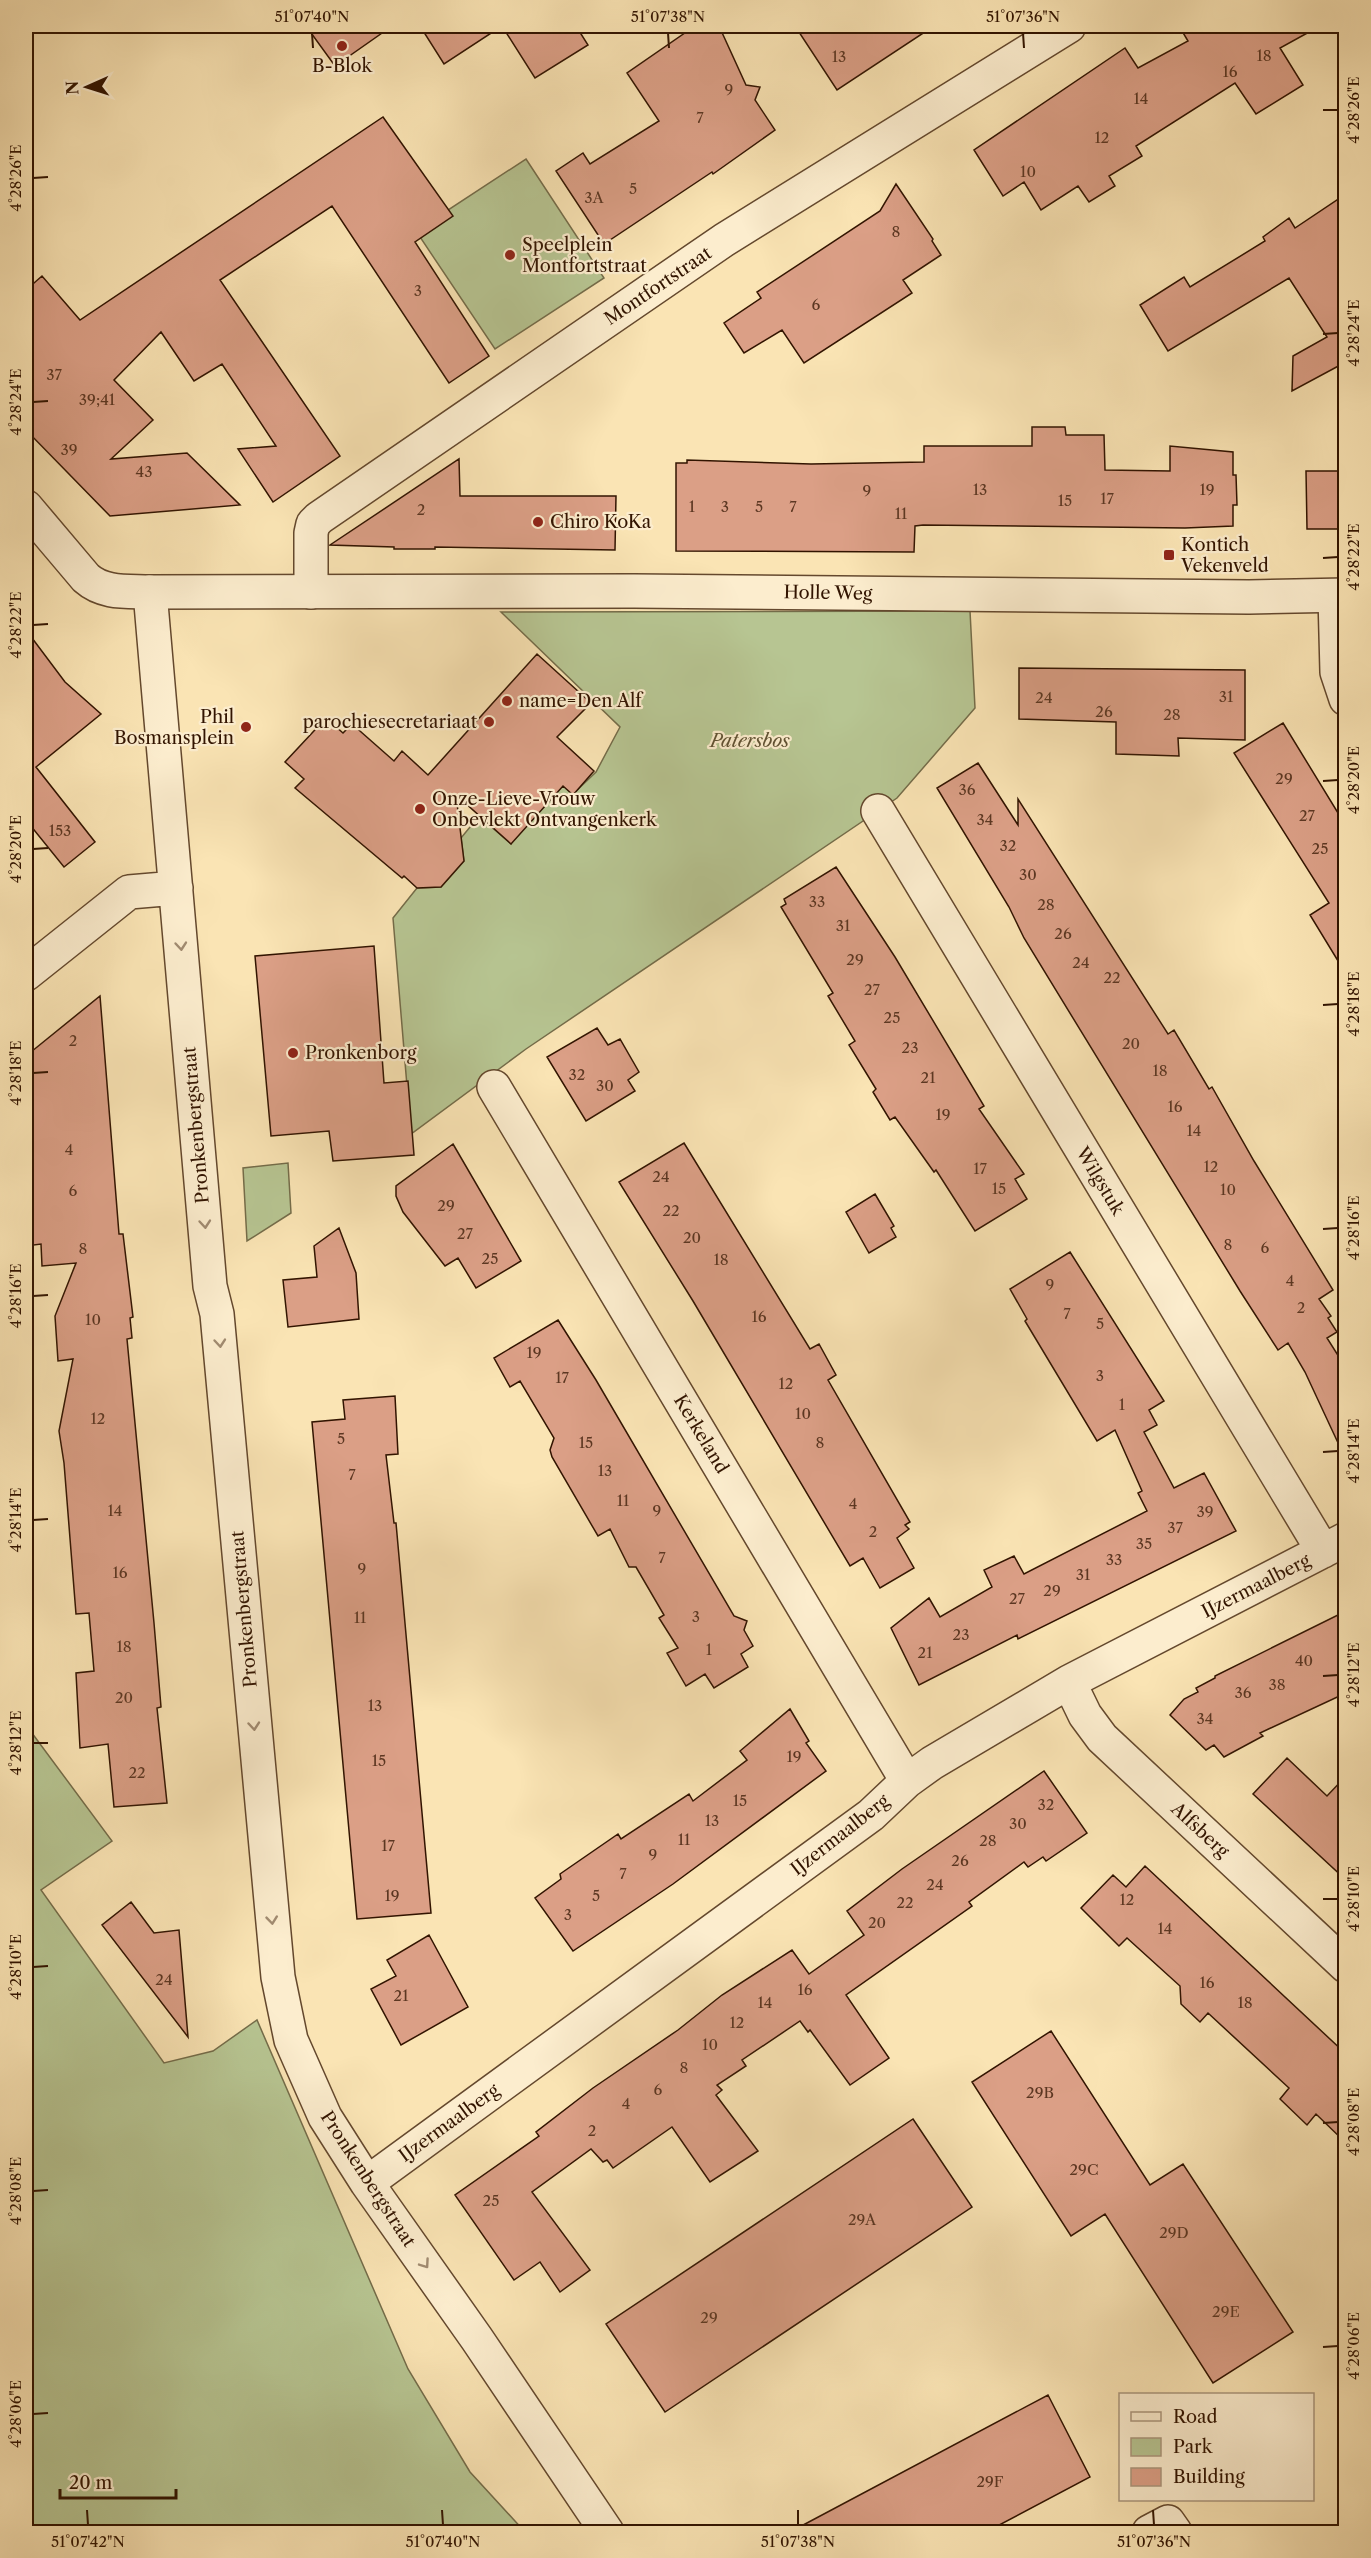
<svg xmlns="http://www.w3.org/2000/svg" width="1371" height="2558" viewBox="0 0 1371 2558" font-family="'Libre Caslon Text',serif">
<style>
.green{fill:#b7c592;stroke:#746c49;stroke-width:1.5}
.building{fill:#db9f86;stroke:#321400;stroke-width:1.5}
.lines{fill:none;stroke-linecap:round;stroke-linejoin:round}
.minor-casing{stroke:#64482d;stroke-width:36}
.tertiary-casing{stroke:#64482d;stroke-width:36}
.minor{stroke:#fcedce;stroke-width:33}
.tertiary{stroke:#fcedce;stroke-width:33}
.oneway{stroke:#a18b71}
.ticks{fill:none;stroke:#321400;stroke-width:2}
.poi-dot{fill:#8f2418;stroke:#fcedce;stroke-width:2}
.labels{text-anchor:middle;stroke-width:4.5;stroke-linejoin:round;paint-order:stroke}
.number-label{font-size:15px;fill:#5c3722}
.poi-label{font-size:18px;fill:#321400;stroke:#fcedce;text-anchor:start}
.street-label{font-size:18px;fill:#321400;stroke:#fcedce}
.park-label{font-size:18px;font-style:italic;fill:#615233;stroke:#fcedce}
.neatline{fill:none;stroke:#321400;stroke-width:2}
.ticks-label{font-size:15px;text-anchor:middle;fill:#321400}
</style>
<rect width="100%" height="100%" fill="#fae4b4"/>
<filter id="stains"><feTurbulence type="fractalNoise" baseFrequency=".00333" numOctaves="4"/><feColorMatrix values="0 0 0 0 .2 0 0 0 0 .09 0 0 0 0 .02 0 0 0 .5 -.17"/></filter>
<radialGradient id="worn" r=".72"><stop offset=".6" stop-color="#630" stop-opacity="0"/><stop offset="1" stop-color="#630" stop-opacity=".3"/></radialGradient>
<!-- green -->
<path class="green" d="M526,159L604,278L495,349L416,231Z
M970,611L975,708L897,798L526,1049L411,1134L393,918L417,888L441,887L464,861L461,838L479,816L511,844L538,762L573,794L596,772L620,727L501,612Z
M288,1163L291,1213L247,1241L243,1168Z
M26,1725L112,1841L41,1890L164,2063L213,2051L257,2020L408,2369L470,2472L525,2532H26Z"/>
<!-- building -->
<path class="building" d="M306,26H392L335,66Z
M420,26H502L444,64Z
M502,26H576L588,45L535,78Z
M695,26H719L746,85L760,87L755,100L775,130L713,174L712,172L604,244L556,171L583,153L590,164L659,121L627,73Z
M795,26H934L837,90Z
M1179,26H1320L1280,48L1303,85L1256,114L1235,83L1136,146L1142,156L1109,176L1115,186L1089,202L1078,186L1041,210L1024,182L1003,196L974,150L1125,48L1138,68L1188,41Z
M383,117L453,216L415,242L489,356L449,383L332,206L220,280L340,456L273,502L238,449L276,446L222,364L194,381L161,332L114,380L153,420L111,459L187,453L240,505L110,516L26,430V290L42,276L80,320Z
M896,184L933,239L932,241L941,255L903,280L912,293L804,363L782,330L744,353L724,323L761,298L757,292L880,211Z
M1346,194V365L1344,363L1292,391L1293,356L1327,337L1289,278L1168,351L1140,305L1184,277L1190,287L1265,241L1263,237L1289,218L1295,228Z
M1032,427H1065L1066,435H1104L1105,470L1170,471V446L1233,452V475H1236L1237,505H1233V526L1185,528L923,525L915,526L914,552L676,551V463H687V460L811,464L924,462V446H1032Z
M459,459L460,496H616L615,550L435,547V549H394V547L330,545Z
M1306,471H1346V529H1307Z
M26,630L65,682L101,714L36,767L95,842L64,867L26,820Z
M537,654L591,703L557,737L594,771L573,795L563,786L511,844L456,795L464,861L441,887L417,888L404,876L402,878L295,788L304,779L285,762L326,718L343,733L352,724L394,761L402,751L428,775Z
M1019,668L1245,670V740L1178,738L1179,756L1116,754V722L1019,719Z
M1283,723L1346,826V974L1310,915L1329,903L1234,753Z
M978,763L1018,825V799L1168,1034L1174,1030L1209,1089L1212,1087L1254,1161L1333,1290L1319,1299L1331,1316L1328,1318L1337,1332L1327,1338L1346,1368V1460L1305,1372L1288,1343L1278,1350L1240,1291L1024,938L1009,907L937,788Z
M836,867L895,957L984,1106L979,1109L1024,1174L1015,1179L1027,1199L975,1231L936,1170L934,1172L895,1117L890,1120L873,1092L876,1089L849,1045L855,1041L828,996L833,993L781,907L786,904L784,899Z
M374,946L384,1083L408,1081L414,1155L333,1161L329,1131L271,1136L255,956Z
M100,996L119,1234H123L133,1317L130,1318L132,1338L127,1339L154,1623L161,1707L157,1708L167,1803L114,1807L108,1744L80,1748L76,1673L94,1671L89,1613L76,1614L64,1463L59,1431L73,1359L58,1361L55,1316L76,1263L42,1266L41,1244L26,1246V1056Z
M597,1028L608,1045L620,1039L639,1072L628,1080L635,1091L586,1121L547,1057Z
M684,1143L810,1349L819,1344L836,1375L828,1380L910,1522L905,1525L909,1529L897,1538L914,1568L880,1588L863,1558L850,1566L693,1301L619,1182Z
M453,1144L521,1261L476,1288L458,1258L445,1266L403,1212L396,1196V1186Z
M875,1194L894,1226L891,1228L896,1237L869,1253L846,1212Z
M339,1228L356,1273L359,1319L288,1327L283,1280L317,1277L314,1246Z
M1070,1252L1164,1401L1149,1410L1157,1425L1144,1432L1174,1488L1204,1473L1236,1531L1018,1639L1017,1635L919,1685L891,1628L929,1598L940,1617L992,1587L984,1570L1014,1556L1024,1574L1147,1511L1138,1493L1142,1491L1115,1430L1097,1441L1025,1321L1027,1319L1010,1289Z
M558,1320L596,1380L734,1616L747,1621L744,1630L753,1646L741,1654L748,1667L714,1688L705,1674L686,1686L667,1653L678,1648L659,1618L664,1615L636,1567H629L610,1529L598,1536L552,1457L550,1450L554,1438L520,1381L510,1387L494,1358Z
M395,1396L398,1454L386,1455L394,1523H396L431,1913L357,1919L312,1422L345,1419L343,1400Z
M1346,1611V1693L1260,1733L1263,1736L1224,1757L1214,1745L1206,1750L1170,1715L1184,1699L1198,1692L1196,1688L1215,1678V1676Z
M790,1709L809,1741L806,1743L826,1771L673,1884L573,1951L535,1898L561,1879L560,1874L618,1834L621,1839L689,1794L693,1801L747,1760L740,1751Z
M1287,1758L1327,1796L1346,1776V1880L1253,1794Z
M1044,1771L1087,1833L1046,1861L1043,1857L1028,1867L1024,1862L969,1902L972,1906L846,1995L889,2058L850,2085L810,2030L808,2032L800,2021L742,2060L746,2066L717,2085L722,2090L716,2095L758,2151L710,2182L672,2127L613,2168L607,2160L603,2162L591,2149L532,2192L590,2270L560,2292L540,2262L514,2280L455,2195L539,2136L536,2132L593,2088L678,2030L722,1995L792,1950L809,1974L864,1935L847,1911L902,1869Z
M1145,1866L1346,2054V2143L1316,2114L1307,2125L1280,2099L1289,2088L1208,2013L1200,2022L1181,2004L1180,1986L1127,1938L1119,1946L1081,1908L1113,1875L1126,1887Z
M131,1902L154,1933L179,1930L188,2037L102,1925Z
M429,1935L468,2007L401,2045L371,1989L396,1976L387,1960Z
M1051,2031L1150,2185L1183,2164L1293,2332L1213,2383L1105,2214L1071,2236L972,2082Z
M913,2119L972,2207L665,2412L606,2324Z
M1048,2395L1090,2477L986,2532H790Z"/>
<g class="lines">
<defs>
<path id="minor" d="M150,592L210,1286L217,1314L278,1977L291,2040L325,2117L367,2183L477,2339L607,2532
M311,592V533L313,524L319,518L724,240L1069,26
M1335,596L1337,672L1346,699
M878,811L1323,1551
M26,974L129,892L176,888
M494,1087L907,1781
M1069,1682L1085,1715L1102,1738L1346,1966
M367,2183L871,1815L907,1781L932,1763L1069,1682L1346,1539
M1149,2532L1168,2522L1175,2532"/>
<path id="tertiary" d="M26,507L86,578C104,594 127,591 150,592L634,591L1249,597L1346,595"/>
</defs>
<!-- minor casing -->
<use href="#minor" class="minor-casing"/>
<!-- tertiary casing -->
<use href="#tertiary" class="tertiary-casing"/>
<!-- minor -->
<use href="#minor" class="minor"/>
<!-- tertiary -->
<use href="#tertiary" class="tertiary"/>
</g>
<!-- one-way arrows -->
<defs><path id="oneway-chevron" d="M-2-3.5L2.5 0L-2 3.5" fill="none" stroke-width="1.6" stroke-linecap="round" stroke-linejoin="round" transform="scale(1.5)"/></defs>
<g class="oneway">
<use href="#oneway-chevron" transform="translate(181 946) rotate(85)"/>
<use href="#oneway-chevron" transform="translate(205 1224) rotate(85)"/>
<use href="#oneway-chevron" transform="translate(220 1343) rotate(85)"/>
<use href="#oneway-chevron" transform="translate(254 1726) rotate(85)"/>
<use href="#oneway-chevron" transform="translate(272 1920) rotate(84)"/>
<use href="#oneway-chevron" transform="translate(425 2264) rotate(55)"/>
</g>
<!-- ticks -->
<path class="ticks" d="M312,33L313,48M668,33L669,48M1023,33L1024,48M1323,110H1338M33,178L48,177M1323,334L1338,333M33,402L48,401M1323,558L1338,557M33,625L48,624M1323,781L1338,780M33,849L48,848M1323,1005L1338,1004M33,1073L48,1072M1323,1229L1338,1228M33,1296L48,1295M1323,1452L1338,1451M33,1520L48,1519M1323,1676L1338,1675M33,1743H48M1323,1899H1338M33,1967L48,1966M1323,2123L1338,2122M33,2191L48,2190M1323,2347L1338,2346M33,2414L48,2413M87,2510L88,2525M442,2510L443,2525M798,2510V2525M1153,2510L1154,2525"/>
<!-- markers -->
<g class="poi-dot">
<circle cx="342" cy="46" r="6"/>
<circle cx="510" cy="255" r="6"/>
<circle cx="538" cy="522" r="6"/>
<rect x="1163" y="549" width="12" height="12" rx="3"/>
<circle cx="507" cy="701" r="6"/>
<circle cx="489" cy="722" r="6"/>
<circle cx="246" cy="727" r="6"/>
<circle cx="420" cy="809" r="6"/>
<circle cx="293" cy="1053" r="6"/>
</g>
<g class="labels">
<!-- number labels -->
<g class="number-label">
<text x="1264" y="61">18</text>
<text x="839" y="62">13</text>
<text x="1230" y="77">16</text>
<text x="729" y="95">9</text>
<text x="1141" y="104">14</text>
<text x="700" y="123">7</text>
<text x="1102" y="143">12</text>
<text x="1028" y="177">10</text>
<text x="633" y="194">5</text>
<text x="594" y="203">3A</text>
<text x="896" y="237">8</text>
<text x="418" y="296">3</text>
<text x="816" y="310">6</text>
<text x="54" y="380">37</text>
<text x="97" y="405">39;41</text>
<text x="69" y="455">39</text>
<text x="144" y="477">43</text>
<text x="980" y="495">13</text>
<text x="1207" y="495">19</text>
<text x="867" y="496">9</text>
<text x="1107" y="504">17</text>
<text x="1065" y="506">15</text>
<text x="692" y="512">1</text>
<text x="725" y="512">3</text>
<text x="759" y="512">5</text>
<text x="793" y="512">7</text>
<text x="421" y="515">2</text>
<text x="901" y="519">11</text>
<text x="1226" y="702">31</text>
<text x="1044" y="703">24</text>
<text x="1104" y="717">26</text>
<text x="1172" y="720">28</text>
<text x="1284" y="784">29</text>
<text x="967" y="795">36</text>
<text x="1307" y="821">27</text>
<text x="985" y="825">34</text>
<text x="60" y="836">153</text>
<text x="1008" y="851">32</text>
<text x="1320" y="854">25</text>
<text x="1028" y="880">30</text>
<text x="817" y="907">33</text>
<text x="1046" y="910">28</text>
<text x="843" y="931">31</text>
<text x="1063" y="939">26</text>
<text x="855" y="965">29</text>
<text x="1081" y="968">24</text>
<text x="1112" y="983">22</text>
<text x="872" y="995">27</text>
<text x="892" y="1023">25</text>
<text x="73" y="1046">2</text>
<text x="1131" y="1049">20</text>
<text x="910" y="1053">23</text>
<text x="1160" y="1076">18</text>
<text x="577" y="1080">32</text>
<text x="928" y="1083">21</text>
<text x="605" y="1091">30</text>
<text x="1175" y="1112">16</text>
<text x="943" y="1120">19</text>
<text x="1194" y="1136">14</text>
<text x="69" y="1155">4</text>
<text x="1211" y="1172">12</text>
<text x="980" y="1174">17</text>
<text x="661" y="1182">24</text>
<text x="999" y="1194">15</text>
<text x="1228" y="1195">10</text>
<text x="73" y="1196">6</text>
<text x="446" y="1211">29</text>
<text x="671" y="1216">22</text>
<text x="465" y="1239">27</text>
<text x="692" y="1243">20</text>
<text x="1228" y="1250">8</text>
<text x="1265" y="1253">6</text>
<text x="83" y="1254">8</text>
<text x="490" y="1264">25</text>
<text x="721" y="1265">18</text>
<text x="1290" y="1286">4</text>
<text x="1050" y="1290">9</text>
<text x="1301" y="1313">2</text>
<text x="1067" y="1319">7</text>
<text x="759" y="1322">16</text>
<text x="93" y="1325">10</text>
<text x="1100" y="1329">5</text>
<text x="534" y="1358">19</text>
<text x="1100" y="1381">3</text>
<text x="562" y="1383">17</text>
<text x="786" y="1389">12</text>
<text x="1122" y="1410">1</text>
<text x="803" y="1419">10</text>
<text x="98" y="1424">12</text>
<text x="341" y="1444">5</text>
<text x="586" y="1448">15</text>
<text x="820" y="1448">8</text>
<text x="605" y="1476">13</text>
<text x="352" y="1480">7</text>
<text x="623" y="1506">11</text>
<text x="853" y="1509">4</text>
<text x="115" y="1516">14</text>
<text x="657" y="1516">9</text>
<text x="1205" y="1517">39</text>
<text x="1175" y="1533">37</text>
<text x="873" y="1537">2</text>
<text x="1144" y="1549">35</text>
<text x="662" y="1563">7</text>
<text x="1114" y="1565">33</text>
<text x="362" y="1574">9</text>
<text x="120" y="1578">16</text>
<text x="1083" y="1580">31</text>
<text x="1052" y="1596">29</text>
<text x="1017" y="1604">27</text>
<text x="696" y="1622">3</text>
<text x="360" y="1623">11</text>
<text x="961" y="1640">23</text>
<text x="124" y="1652">18</text>
<text x="709" y="1655">1</text>
<text x="925" y="1658">21</text>
<text x="1304" y="1666">40</text>
<text x="1277" y="1690">38</text>
<text x="1243" y="1698">36</text>
<text x="124" y="1703">20</text>
<text x="375" y="1711">13</text>
<text x="1205" y="1724">34</text>
<text x="794" y="1762">19</text>
<text x="379" y="1766">15</text>
<text x="137" y="1778">22</text>
<text x="740" y="1806">15</text>
<text x="1046" y="1810">32</text>
<text x="712" y="1826">13</text>
<text x="1018" y="1829">30</text>
<text x="684" y="1845">11</text>
<text x="988" y="1846">28</text>
<text x="388" y="1851">17</text>
<text x="653" y="1860">9</text>
<text x="960" y="1866">26</text>
<text x="623" y="1879">7</text>
<text x="935" y="1890">24</text>
<text x="392" y="1901">19</text>
<text x="596" y="1901">5</text>
<text x="1127" y="1905">12</text>
<text x="905" y="1908">22</text>
<text x="568" y="1920">3</text>
<text x="877" y="1928">20</text>
<text x="1165" y="1934">14</text>
<text x="164" y="1985">24</text>
<text x="1207" y="1988">16</text>
<text x="805" y="1995">16</text>
<text x="401" y="2001">21</text>
<text x="765" y="2008">14</text>
<text x="1245" y="2008">18</text>
<text x="737" y="2028">12</text>
<text x="710" y="2050">10</text>
<text x="684" y="2073">8</text>
<text x="658" y="2095">6</text>
<text x="1040" y="2098">29B</text>
<text x="626" y="2109">4</text>
<text x="592" y="2136">2</text>
<text x="1084" y="2175">29C</text>
<text x="491" y="2206">25</text>
<text x="862" y="2225">29A</text>
<text x="1174" y="2238">29D</text>
<text x="1226" y="2317">29E</text>
<text x="709" y="2323">29</text>
<text x="990" y="2487">29F</text>
</g>
<!-- poi labels -->
<g class="poi-label">
<text x="342" y="72" text-anchor="middle">B-Blok</text>
<text x="522" y="251">Speelplein<tspan x="522" dy="21">Montfortstraat</tspan></text>
<text x="550" y="528">Chiro KoKa</text>
<text x="1181" y="551">Kontich<tspan x="1181" dy="21">Vekenveld</tspan></text>
<text x="519" y="707">name=Den Alf</text>
<text x="234" y="723" text-anchor="end">Phil<tspan x="234" dy="21">Bosmansplein</tspan></text>
<text x="477" y="728" text-anchor="end">parochiesecretariaat</text>
<text x="432" y="805">Onze-Lieve-Vrouw<tspan x="432" dy="21">Onbevlekt Ontvangenkerk</tspan></text>
<text x="305" y="1059">Pronkenborg</text>
</g>
<!-- street labels -->
<g class="street-label">
<text transform="translate(658 286) rotate(-34)" y="6">Montfortstraat</text>
<text transform="translate(828 593) rotate(1)" y="6">Holle Weg</text>
<text transform="translate(196 1125) rotate(-95)" y="6">Pronkenbergstraat</text>
<text transform="translate(1100 1181) rotate(59)" y="6">Wilgstuk</text>
<text transform="translate(701 1434) rotate(59)" y="6">Kerkeland</text>
<text transform="translate(1256 1586) rotate(-27)" y="6">IJzermaalberg</text>
<text transform="translate(244 1609) rotate(-95)" y="6">Pronkenbergstraat</text>
<text transform="translate(1200 1830) rotate(43)" y="6">Alfsberg</text>
<text transform="translate(840 1835) rotate(-38)" y="6">IJzermaalberg</text>
<text transform="translate(449 2123) rotate(-36)" y="6">IJzermaalberg</text>
<text transform="translate(368 2179) rotate(57)" y="6">Pronkenbergstraat</text>
</g>
<!-- park labels -->
<g class="park-label">
<text x="750" y="747">Patersbos</text>
</g>
</g>
<!-- margin -->
<rect width="1371" height="2558" fill="none" stroke="#fae4b4" stroke-width="66"/>
<!-- legend -->
<rect x="1119" y="2393" width="195" height="108" fill="#fcedce" stroke="#ab967c" stroke-width="1.5"/>
<rect x="1131" y="2412" width="30" height="9" fill="#fcedce" stroke="#ab967c" stroke-width="1.5"/>
<text x="1173" y="2423" font-size="18" fill="#321400">Road</text>
<rect x="1131" y="2438" width="30" height="18" fill="#b7c592" stroke="#ab967c" stroke-width="1.5"/>
<text x="1173" y="2453" font-size="18" fill="#321400">Park</text>
<rect x="1131" y="2468" width="30" height="18" fill="#db9f86" stroke="#ab967c" stroke-width="1.5"/>
<text x="1173" y="2483" font-size="18" fill="#321400">Building</text>
<!-- north arrow -->
<g transform="translate(87 87) rotate(267)" stroke="#fcedce" stroke-width="4.5" paint-order="stroke">
<path d="M0-4.5L10 22L0 15L-10 22Z" fill="#321400"/>
<text y="-9" font-size="16" font-weight="bold" text-anchor="middle" fill="#321400">N</text>
</g>
<!-- scale -->
<path d="M60 2489v9h116v-9" fill="none" stroke="#321400" stroke-width="3"/>
<text x="69" y="2489" font-size="18" fill="#321400" stroke="#fcedce" stroke-width="4.5" paint-order="stroke">20 m</text>
<rect x="33" y="33" width="1305" height="2492" class="neatline"/>
<g class="ticks-label">
<text x="312" y="22">51°07'40"N</text>
<text x="668" y="22">51°07'38"N</text>
<text x="1023" y="22">51°07'36"N</text>
<text transform="translate(1354 110) rotate(-90)" y="5">4°28'26"E</text>
<text transform="translate(16 178) rotate(-90)" y="5">4°28'26"E</text>
<text transform="translate(1354 333) rotate(-90)" y="5">4°28'24"E</text>
<text transform="translate(16 402) rotate(-90)" y="5">4°28'24"E</text>
<text transform="translate(1354 557) rotate(-90)" y="5">4°28'22"E</text>
<text transform="translate(16 625) rotate(-90)" y="5">4°28'22"E</text>
<text transform="translate(1354 780) rotate(-90)" y="5">4°28'20"E</text>
<text transform="translate(16 849) rotate(-90)" y="5">4°28'20"E</text>
<text transform="translate(1354 1004) rotate(-90)" y="5">4°28'18"E</text>
<text transform="translate(16 1073) rotate(-90)" y="5">4°28'18"E</text>
<text transform="translate(1354 1228) rotate(-90)" y="5">4°28'16"E</text>
<text transform="translate(16 1296) rotate(-90)" y="5">4°28'16"E</text>
<text transform="translate(1354 1451) rotate(-90)" y="5">4°28'14"E</text>
<text transform="translate(16 1520) rotate(-90)" y="5">4°28'14"E</text>
<text transform="translate(1354 1675) rotate(-90)" y="5">4°28'12"E</text>
<text transform="translate(16 1743) rotate(-90)" y="5">4°28'12"E</text>
<text transform="translate(1354 1899) rotate(-90)" y="5">4°28'10"E</text>
<text transform="translate(16 1967) rotate(-90)" y="5">4°28'10"E</text>
<text transform="translate(1354 2122) rotate(-90)" y="5">4°28'08"E</text>
<text transform="translate(16 2191) rotate(-90)" y="5">4°28'08"E</text>
<text transform="translate(1354 2346) rotate(-90)" y="5">4°28'06"E</text>
<text transform="translate(16 2414) rotate(-90)" y="5">4°28'06"E</text>
<text x="88" y="2547">51°07'42"N</text>
<text x="443" y="2547">51°07'40"N</text>
<text x="798" y="2547">51°07'38"N</text>
<text x="1154" y="2547">51°07'36"N</text>
</g>
<rect width="100%" height="100%" filter="url(#stains)"/>
<rect width="100%" height="100%" fill="url(#worn)"/>
</svg>
